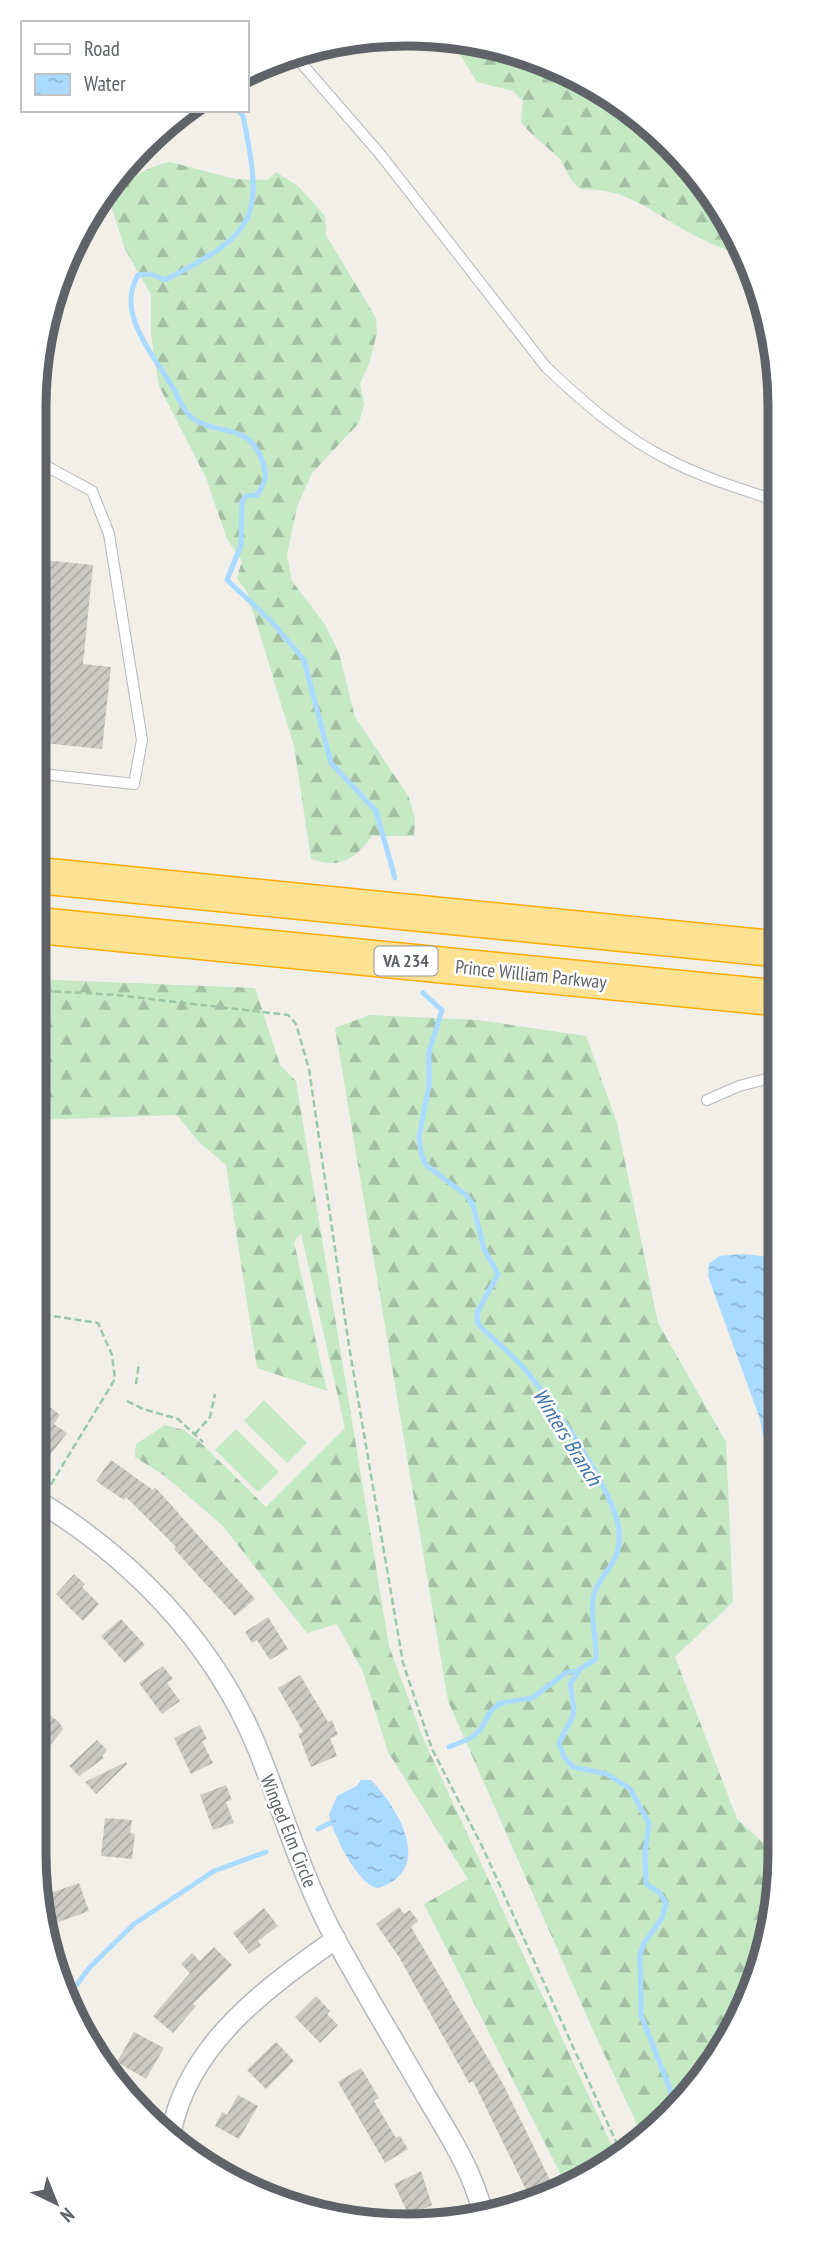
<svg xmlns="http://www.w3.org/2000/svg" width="813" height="2259" viewBox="0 0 813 2259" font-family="'PT Sans Narrow',sans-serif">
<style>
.forest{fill:url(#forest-firs)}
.garden{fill:#c5e8c5}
.water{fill:url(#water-ripples)}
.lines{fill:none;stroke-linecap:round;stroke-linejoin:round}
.stream{stroke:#aadaff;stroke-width:5}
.building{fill:url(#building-hatch)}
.lane-casing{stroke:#b5b8bc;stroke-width:12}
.street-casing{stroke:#b5b8bc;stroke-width:22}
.highway-casing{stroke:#f9ab00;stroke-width:38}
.path{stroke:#9cc7a9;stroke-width:2.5;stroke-dasharray:7 3.5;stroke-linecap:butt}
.lane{stroke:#fff;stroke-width:10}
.street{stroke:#fff;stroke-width:19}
.highway{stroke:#fde293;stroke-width:35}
.labels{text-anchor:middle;stroke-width:5;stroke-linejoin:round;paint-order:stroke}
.shield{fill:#fff;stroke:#8f9295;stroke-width:2}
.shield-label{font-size:18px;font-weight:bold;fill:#5f6368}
.street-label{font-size:19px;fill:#5f6368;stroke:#fff}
.water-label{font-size:21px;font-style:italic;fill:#4174aa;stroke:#fff}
.rim{fill:none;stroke:#5f6368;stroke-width:9}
</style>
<defs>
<pattern id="forest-firs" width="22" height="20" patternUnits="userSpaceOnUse" patternTransform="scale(1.75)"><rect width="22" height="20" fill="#c5e8c5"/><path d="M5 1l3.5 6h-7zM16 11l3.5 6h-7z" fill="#a3c0a4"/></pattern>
<pattern id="water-ripples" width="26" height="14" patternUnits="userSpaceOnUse" patternTransform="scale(1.75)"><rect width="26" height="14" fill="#aadaff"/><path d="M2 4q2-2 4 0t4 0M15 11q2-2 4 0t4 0" fill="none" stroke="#8eb4d2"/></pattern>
<pattern id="building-hatch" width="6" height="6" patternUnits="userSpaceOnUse" patternTransform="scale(1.75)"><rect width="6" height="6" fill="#cccac5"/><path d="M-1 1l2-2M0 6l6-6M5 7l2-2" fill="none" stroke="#a9a8a4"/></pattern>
</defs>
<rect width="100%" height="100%" fill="#f1efe8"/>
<!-- forest -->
<path class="forest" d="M453,43L503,46L593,83L687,160L741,242L746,257C723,249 701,240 681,228C644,206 625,189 580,189C566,177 567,167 558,157C545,145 532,136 521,122L523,101L513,91L477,82Z
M170,162L235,179L268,180L276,172L299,187L325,216L326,235L376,318L377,333L370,361L360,384L364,404L359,423L312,473L297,507L287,555L292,581L326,626L339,653L355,717L409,797L415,820L414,836H372C354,860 341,869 311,859L294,746L247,592L237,578L242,561L227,539L206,478L159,386L151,334V295L125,249L111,206C125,181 141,168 170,162Z
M33,979L255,988L280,1065L296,1081L389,1646L422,1736L618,2159L614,2163L566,2185L424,1904L468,1879L388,1752L363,1672L337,1624L307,1633L222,1525L165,1476L135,1457L136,1444L165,1425L184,1430L202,1444L266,1507L345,1428L301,1233L294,1242L327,1391L257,1368L226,1165L198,1141L177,1115L33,1120Z
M370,1015L478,1020L586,1036L617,1123L658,1323L726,1442L733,1602L675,1657L737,1819L779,1857L767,1949L717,2060L642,2135L592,2028L448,1701L335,1028Z"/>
<!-- garden -->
<path class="garden" d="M264,1400L307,1443L287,1463L244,1421Z
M236,1429L279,1472L258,1492L215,1450Z"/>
<!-- water -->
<path class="water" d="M743,1254L778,1258L779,1525L760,1419L708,1276L709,1264L719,1256Z
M361,1780H371C399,1809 435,1870 378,1888C358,1885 333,1834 329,1815L337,1796L357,1786Z"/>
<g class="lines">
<!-- stream -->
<path class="stream" d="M238,110L243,116C264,218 259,232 165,280L151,274L138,275C115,313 154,356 172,386C178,396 183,411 192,418C219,437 247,421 262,460C267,474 266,483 257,495L246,496L242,502L241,545L227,580L272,622L304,660L331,763L376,811L395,878
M423,993L442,1010L429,1052V1086L419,1137L421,1153L426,1165L466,1195L473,1205L484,1249L498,1274L477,1313L478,1324C494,1341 513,1354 528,1373C554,1405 615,1491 619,1531C622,1565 601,1571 594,1594C589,1613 597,1639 596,1659L581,1668L570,1684C577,1724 574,1709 559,1743L564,1757L573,1767L607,1774L630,1789L649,1823L645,1852L646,1884L659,1892L666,1903L662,1918L644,1943L640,1955L641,2001V2015L675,2102
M449,1747L471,1738L481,1729L490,1712L500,1703L532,1698L567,1672L578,1671
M318,1829L330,1823
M65,2000L90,1967L134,1924L214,1871L266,1852"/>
</g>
<!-- building -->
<path class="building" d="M33,559L93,565L83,664L111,667L102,749L33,742Z
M46,1404L60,1415L54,1424L67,1433L50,1455L33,1442V1421Z
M111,1460L153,1490L155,1487L255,1599L235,1616L174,1549L176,1547L126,1497L124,1500L96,1481Z
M33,1549L51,1560L33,1591Z
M74,1574L85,1584L82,1587L99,1604L83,1621L56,1594Z
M268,1617L288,1649L270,1660L257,1640L252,1643L245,1632Z
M121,1619L145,1645L125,1663L101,1636Z
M163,1666L173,1679L167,1683L180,1701L162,1714L139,1683Z
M300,1675L328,1722L332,1720L338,1735L330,1738L337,1756L311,1767L298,1734L303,1732L278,1688Z
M33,1702L59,1722L63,1729L49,1747L42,1741L33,1751Z
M200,1725L207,1739L202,1741L213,1763L191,1774L174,1738Z
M97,1740L107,1750L102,1756L104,1758L79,1776L69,1766Z
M126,1762L127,1764L96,1794L85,1782Z
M226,1785L232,1800L226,1802L234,1823L213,1830L200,1795Z
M105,1818L132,1820L130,1833L135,1834L132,1859L101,1856Z
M79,1883L89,1911L56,1923L45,1895Z
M399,1907L404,1914L410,1910L418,1921L411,1927L503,2084L554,2188L530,2198L473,2081L469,2083L399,1957L376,1924Z
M264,1908L278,1926L258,1941L261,1945L249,1954L233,1933Z
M214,1947L232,1965L193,2004L196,2006L173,2033L153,2016L190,1973L181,1964L192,1953L200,1961Z
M316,1996L330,2011L327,2014L338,2025L320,2043L295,2017Z
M134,2032L164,2048L146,2079L117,2062Z
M276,2042L294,2061L266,2089L247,2070Z
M361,2068L379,2098L374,2101L396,2138L400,2136L408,2149L385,2163L338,2082Z
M238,2095L258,2106L239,2139L215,2126L222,2112L227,2115Z
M421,2171L432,2205L409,2216L394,2184Z
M251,2175L276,2185L272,2196L245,2188Z"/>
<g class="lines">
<defs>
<path id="lane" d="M296,57L380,154L546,367C584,403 624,438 671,461C704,478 742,489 777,501
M33,459L92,491L109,534L142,740L134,784L33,773
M707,1100L739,1086L778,1076"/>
<path id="street" d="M33,1498C130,1556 212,1640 256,1745C283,1810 302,1878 336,1940C365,1993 396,2044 426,2096C448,2133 473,2171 483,2214
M33,1821L35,1828
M171,2133C188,2044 266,1988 336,1939"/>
<path id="highway" d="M33,875L778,949
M33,925L778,998"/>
</defs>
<!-- lane casing -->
<use href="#lane" class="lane-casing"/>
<!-- street casing -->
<use href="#street" class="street-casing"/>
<!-- highway casing -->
<use href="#highway" class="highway-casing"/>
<!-- path -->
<path class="path" d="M33,990L116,995L288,1015L296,1024L309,1069L349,1346L403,1663L432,1749L482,1846L622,2155
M33,1313L98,1323L112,1355L115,1379L50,1486
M136,1384L139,1363
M127,1401L143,1409L178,1419L203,1442
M195,1434L210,1417L215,1394"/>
<!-- lane -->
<use href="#lane" class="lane"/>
<!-- street -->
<use href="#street" class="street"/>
<!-- highway -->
<use href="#highway" class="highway"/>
</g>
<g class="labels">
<!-- shield labels -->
<rect class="shield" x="374.5" y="946.5" width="63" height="29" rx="5"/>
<g class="shield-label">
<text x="406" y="967">VA 234</text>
</g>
<!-- street labels -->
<g class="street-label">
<text transform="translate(531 974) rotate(6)" y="7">Prince William Parkway</text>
<text transform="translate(289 1831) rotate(68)" y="7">Winged Elm Circle</text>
</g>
<!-- water labels -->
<g class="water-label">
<text transform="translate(567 1437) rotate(58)" y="7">Winters Branch</text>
</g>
</g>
<!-- crop -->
<path d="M0 0H813V2259H0ZM407 46H407A361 361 0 0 1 768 407V1853A361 361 0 0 1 407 2214H407A361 361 0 0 1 46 1853V407A361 361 0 0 1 407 46Z" fill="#fff" fill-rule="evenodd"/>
<path class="rim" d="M407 46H407A361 361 0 0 1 768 407V1853A361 361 0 0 1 407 2214H407A361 361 0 0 1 46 1853V407A361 361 0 0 1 407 46Z"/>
<!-- legend -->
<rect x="21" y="21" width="228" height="91" fill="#ffffff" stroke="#bfc1c3" stroke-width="2"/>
<rect x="35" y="44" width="35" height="10" fill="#ffffff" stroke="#bfc1c3" stroke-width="2"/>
<text x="84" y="56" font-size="21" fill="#5f6368">Road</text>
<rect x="35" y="74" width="35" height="21" fill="url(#water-ripples)" stroke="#bfc1c3" stroke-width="2"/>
<text x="84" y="91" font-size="21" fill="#5f6368">Water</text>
<!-- north arrow -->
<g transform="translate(56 2203) rotate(137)" stroke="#ffffff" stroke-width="5" paint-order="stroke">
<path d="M0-5L12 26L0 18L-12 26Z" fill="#5f6368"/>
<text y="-10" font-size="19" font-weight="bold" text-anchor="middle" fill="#5f6368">N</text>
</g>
</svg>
